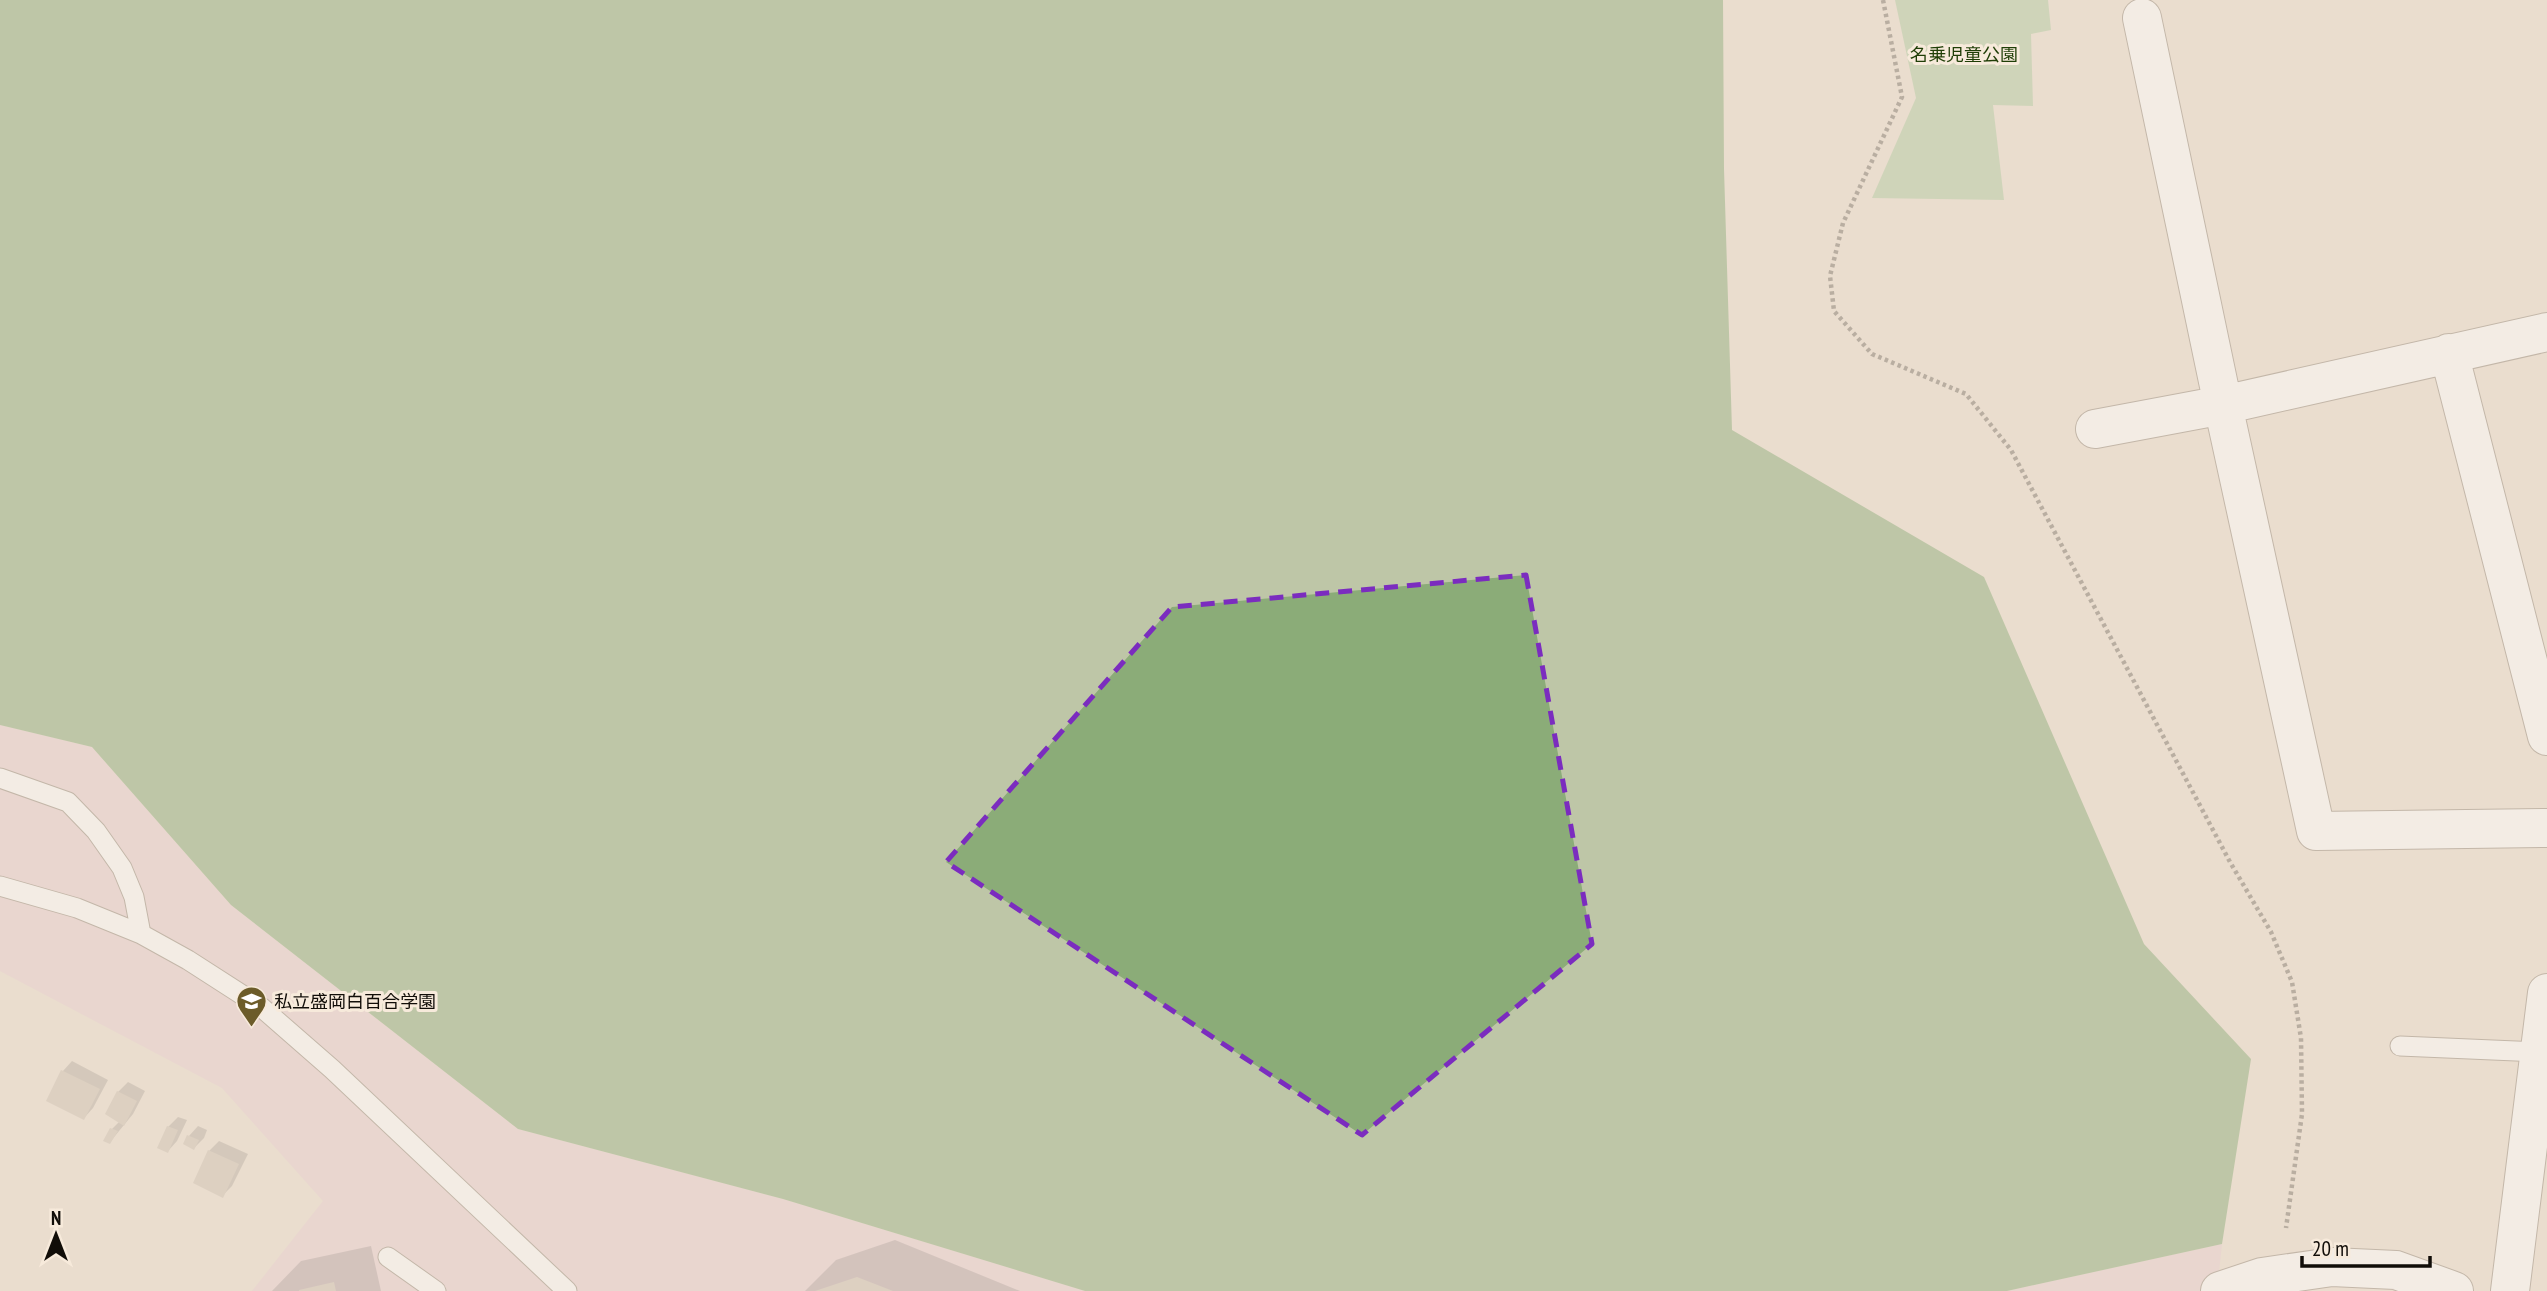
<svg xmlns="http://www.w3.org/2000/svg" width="2547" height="1291" viewBox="0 0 2547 1291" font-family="'PT Sans Narrow','Noto Sans JP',sans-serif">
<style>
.education{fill:#e8ced1}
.green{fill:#b0cba1}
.forest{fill:#8bac78}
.shadow{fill:#0003}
.building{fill:#cec1b2}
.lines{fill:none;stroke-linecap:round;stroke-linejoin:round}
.lane-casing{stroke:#968a7c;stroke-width:21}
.street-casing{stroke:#968a7c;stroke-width:40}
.path{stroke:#7f766c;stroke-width:4.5;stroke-dasharray:3.5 3.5;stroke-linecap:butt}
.lane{stroke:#fff;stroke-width:19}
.street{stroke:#fff;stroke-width:38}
.marked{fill:none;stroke:#7b2cbf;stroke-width:5;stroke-dasharray:14 9;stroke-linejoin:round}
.labels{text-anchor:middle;stroke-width:6;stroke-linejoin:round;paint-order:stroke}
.park-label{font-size:18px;fill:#1f3e06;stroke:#f7eadb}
.poi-label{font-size:18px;fill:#110d08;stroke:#f7eadb;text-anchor:start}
</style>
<rect width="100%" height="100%" fill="#eaddce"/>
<!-- education -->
<path class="education" d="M0,725L92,747L231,905L518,1129L783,1199L1085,1291H252L323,1201L222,1088L0,971Z
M2222,1244L2217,1291H2007Z"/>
<!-- green -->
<path class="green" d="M1895,0H2048L2051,30L2031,34L2033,106L1993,105L2004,200L1872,198L1916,98Z"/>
<!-- forest -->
<path class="forest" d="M0,0H1723L1724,169L1732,430L1984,577L2144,944L2251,1059L2222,1244L2007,1291H1085L783,1199L518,1129L231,905L92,747L0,725Z"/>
<!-- shadow -->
<path class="shadow" d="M72,1061L108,1080L93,1108L84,1118L48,1100L63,1071Z
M128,1082L145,1091L133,1114L110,1142L112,1129L120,1121L118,1092Z
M178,1117L187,1120L177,1141L168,1151V1127Z
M198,1126L207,1130L204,1138L194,1148L189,1136Z
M219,1141L248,1154L232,1186L223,1195L209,1151Z
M895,1240L1020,1291H805L836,1260Z
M371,1246L381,1291H272L301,1261Z"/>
<!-- building -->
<path class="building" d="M61,1070L100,1089L84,1120L46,1101Z
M117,1091L137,1101L124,1126L105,1114Z
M167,1126L178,1130L168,1153L157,1148Z
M110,1128L118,1131L110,1144L103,1141Z
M187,1135L199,1140L194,1150L183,1144Z
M208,1150L239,1164L223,1198L193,1183Z
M857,1277L893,1291H815Z
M334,1282L336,1291H299V1290Z"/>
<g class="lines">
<defs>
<path id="lane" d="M0,778L68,802L96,831L122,868L134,897L141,934
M0,886L77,908L141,934L188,960L261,1007L332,1069L567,1291
M2400,1046L2539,1052
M388,1257L436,1291"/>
<path id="street" d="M2142,18L2223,405L2316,831L2547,828
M2449,353L2547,736
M2095,429L2223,405L2547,332
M2220,1291L2262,1277L2332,1267L2396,1270L2454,1291
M2510,1291L2547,993"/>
</defs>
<!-- lane casing -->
<use href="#lane" class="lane-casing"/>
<!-- street casing -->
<use href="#street" class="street-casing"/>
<!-- path -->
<path class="path" d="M1883,0L1902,97L1843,223L1830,276L1834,311L1872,354L1966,394L2011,450L2230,862L2271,932L2292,982L2301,1038L2302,1114L2286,1228"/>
<!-- lane -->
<use href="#lane" class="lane"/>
<!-- street -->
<use href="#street" class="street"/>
</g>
<!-- marked area -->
<path d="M0 0H2547V1291H0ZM1526,575L1592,944L1362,1135L946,862L1172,607Z" fill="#eaddce" fill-opacity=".55" fill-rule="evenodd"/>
<path class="marked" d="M1526,575L1592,944L1362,1135L946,862L1172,607Z"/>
<!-- icons -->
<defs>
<symbol id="school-pin" viewBox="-11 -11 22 30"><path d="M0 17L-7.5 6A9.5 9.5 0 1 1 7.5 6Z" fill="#6c5c2a" stroke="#f7eadb"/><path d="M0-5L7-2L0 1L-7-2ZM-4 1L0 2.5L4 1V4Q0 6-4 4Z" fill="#fff"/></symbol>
</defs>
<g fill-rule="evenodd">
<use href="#school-pin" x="234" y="984" width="35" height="47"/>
</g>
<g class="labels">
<!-- park labels -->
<g class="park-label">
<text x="1964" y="61">名乗児童公園</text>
</g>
<!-- poi labels -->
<g class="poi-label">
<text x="274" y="1008">私立盛岡白百合学園</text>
</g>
</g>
<!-- north arrow -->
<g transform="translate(56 1235)" stroke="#f7eadb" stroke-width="5" paint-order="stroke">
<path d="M0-5L12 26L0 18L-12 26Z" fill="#110d08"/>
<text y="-10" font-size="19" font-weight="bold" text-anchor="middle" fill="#110d08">N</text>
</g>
<!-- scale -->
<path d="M2302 1256v10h128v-10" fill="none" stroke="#110d08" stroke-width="3.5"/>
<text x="2312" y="1256" font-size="21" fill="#110d08" stroke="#f7eadb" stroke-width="5" paint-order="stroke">20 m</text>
</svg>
